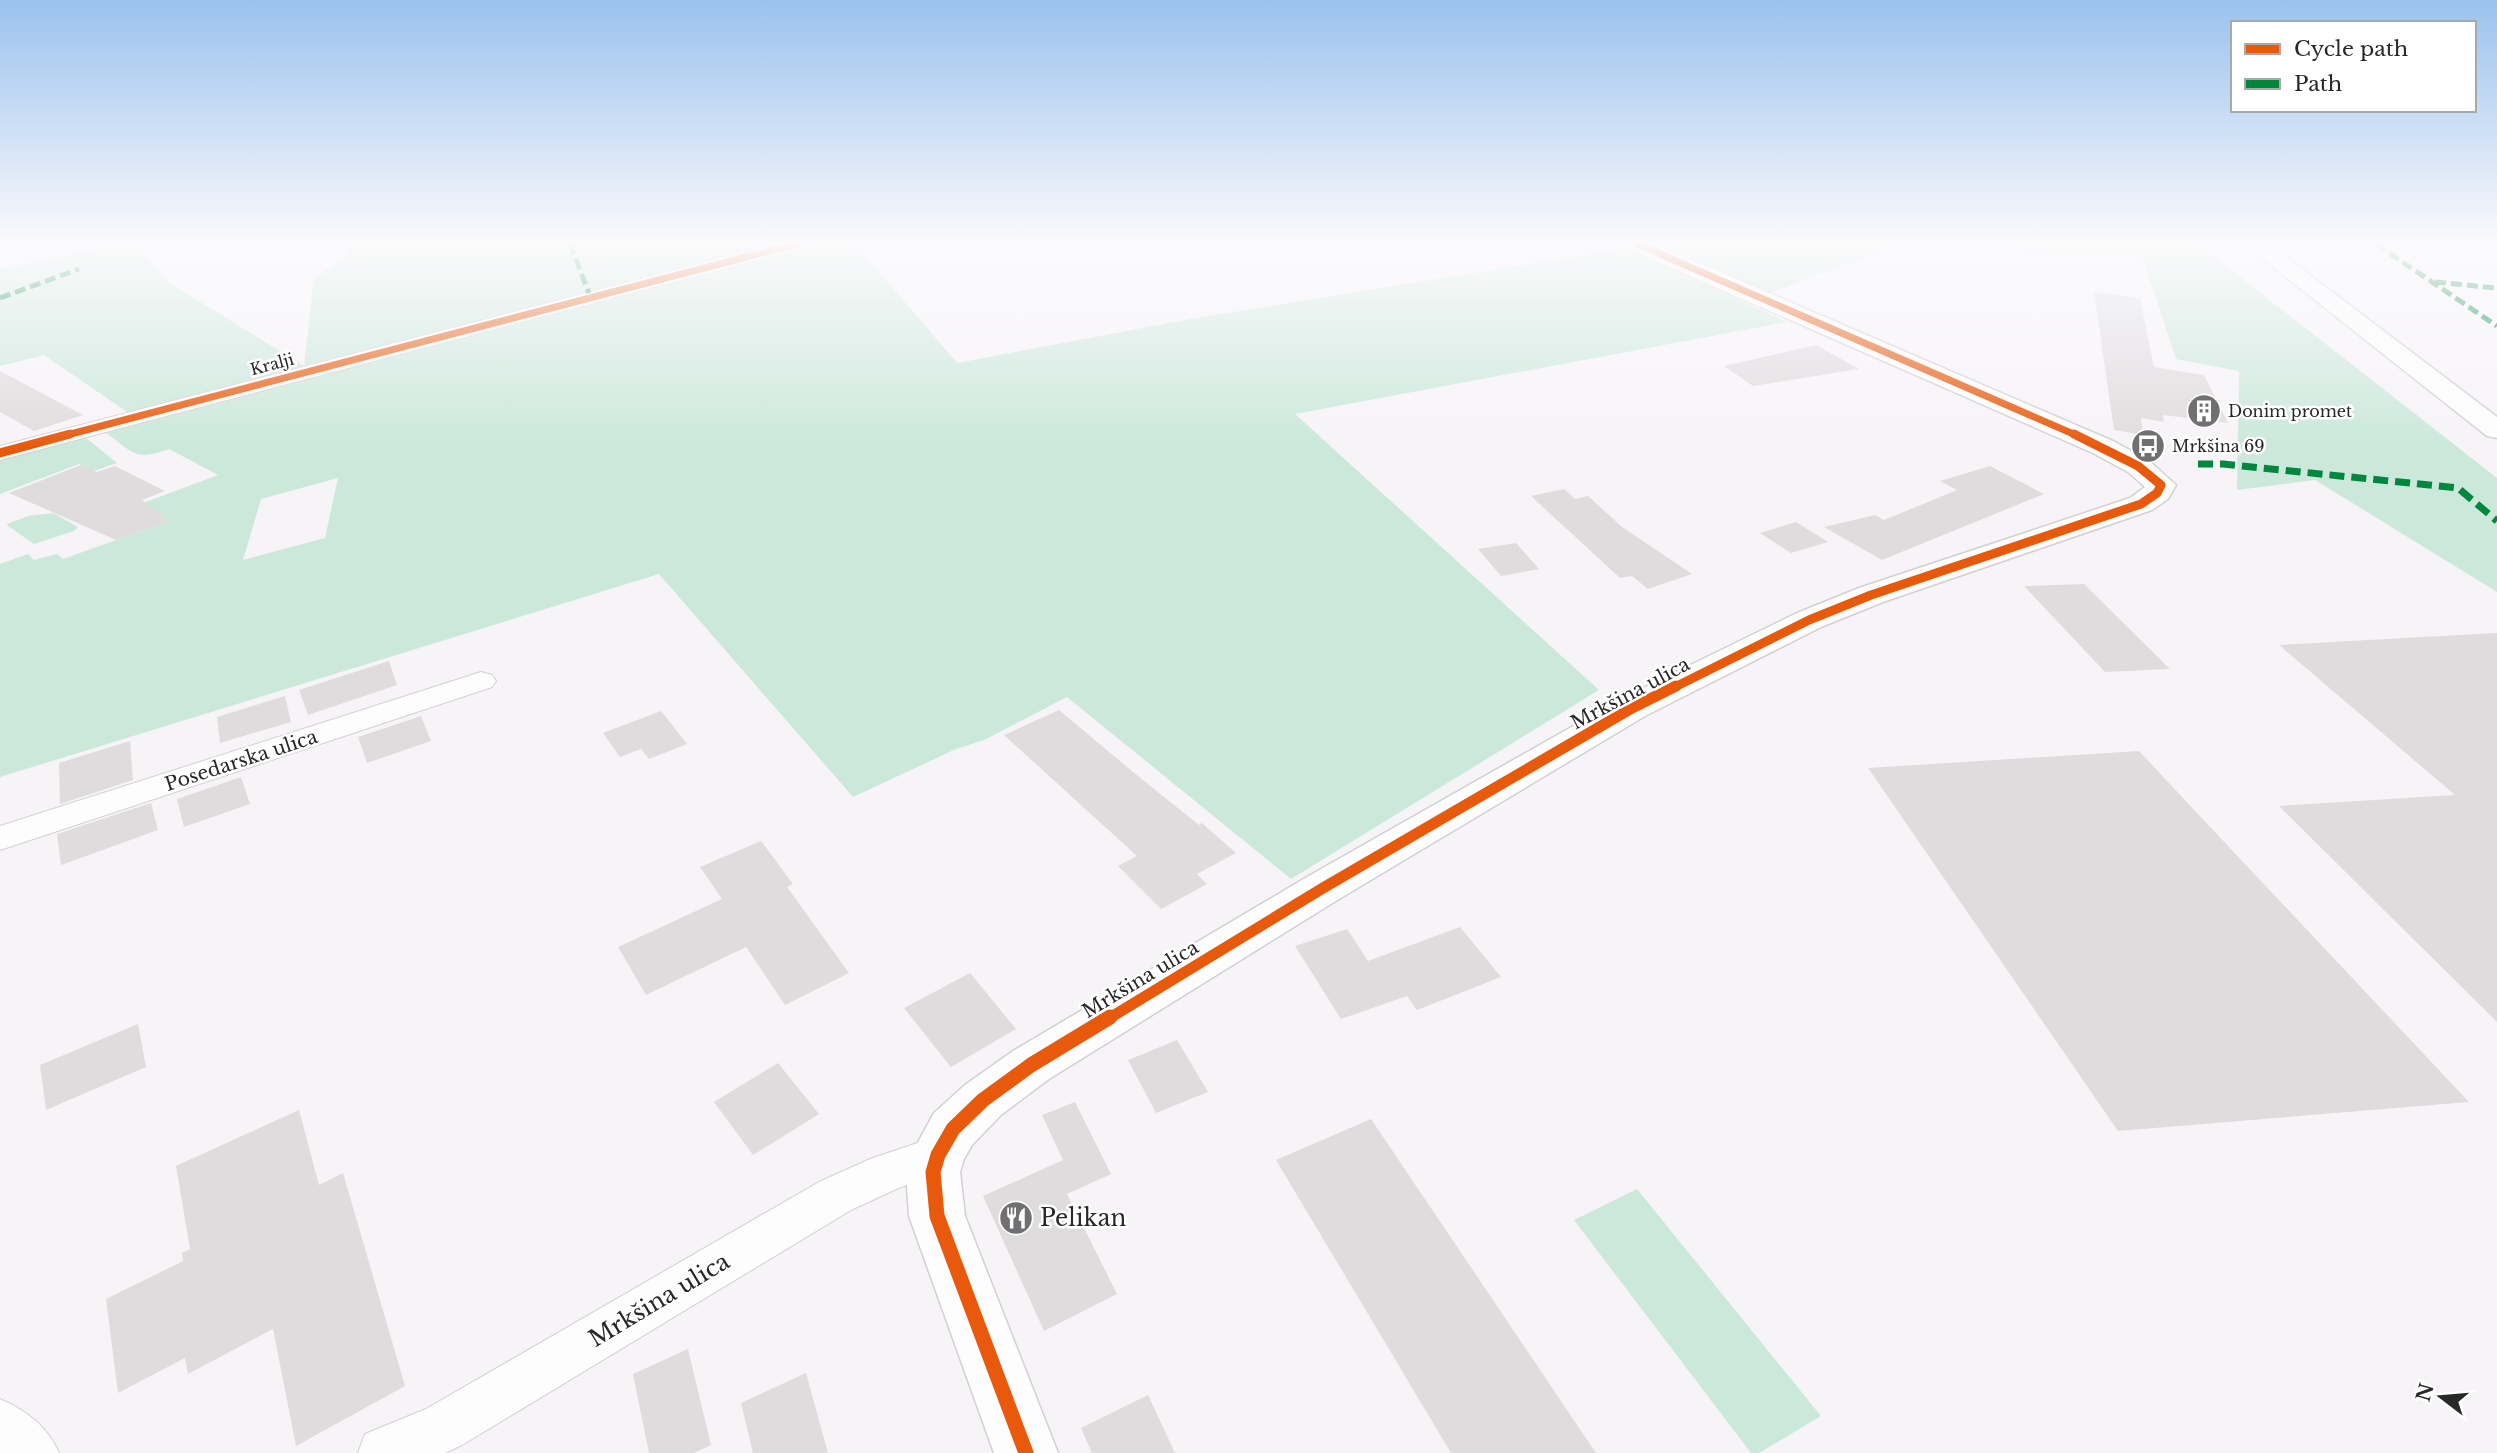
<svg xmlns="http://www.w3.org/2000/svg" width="2497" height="1453" viewBox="0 0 2497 1453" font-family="'Libre Baskerville',serif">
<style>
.green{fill:#cbe8db;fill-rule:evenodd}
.building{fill:#dfdcde}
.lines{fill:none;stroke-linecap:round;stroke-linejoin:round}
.minor-casing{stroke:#d3d0d3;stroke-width:2}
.tertiary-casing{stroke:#d3d0d3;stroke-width:3}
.motorway-casing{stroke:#d3d0d3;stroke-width:3}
.minor{fill:#fefdfe;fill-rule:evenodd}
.tertiary{fill:#fefdfe;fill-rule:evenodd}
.motorway{fill:#fefdfe;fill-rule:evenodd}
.quiet-far1{stroke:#00873e;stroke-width:5;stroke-dasharray:11 5;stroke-linecap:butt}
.quiet{stroke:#00873e;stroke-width:7;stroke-dasharray:15 7;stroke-linecap:butt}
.cycleway-far3-casing{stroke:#fff;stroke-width:10}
.cycleway-far2-casing{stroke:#fff;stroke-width:12}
.cycleway-far1-casing{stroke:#fff;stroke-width:16}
.cycleway-casing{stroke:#fff;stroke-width:19}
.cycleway-far3{stroke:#e8590c;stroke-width:7}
.cycleway-far2{stroke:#e8590c;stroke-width:9}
.cycleway-far1{stroke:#e8590c;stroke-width:11}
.cycleway{stroke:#e8590c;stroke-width:15}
.labels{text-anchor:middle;stroke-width:5;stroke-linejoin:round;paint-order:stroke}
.far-street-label{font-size:16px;fill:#29272a;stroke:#fff}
.far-poi-label{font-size:16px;fill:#29272a;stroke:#fff;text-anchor:start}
.street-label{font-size:19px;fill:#29272a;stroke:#fff}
.near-poi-label{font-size:23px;fill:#29272a;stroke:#fff;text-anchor:start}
.near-street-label{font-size:23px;fill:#29272a;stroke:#fff}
</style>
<rect width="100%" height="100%" fill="#f7f4f8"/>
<g class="green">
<path d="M125,244H137L168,282L304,366L314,279L348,254L350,244H774L130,414L44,355L0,366V269Z"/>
<path d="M779,244H855L957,363L1190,319L1627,248L1787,322L1295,414L1599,690L1291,879L1067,697L984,740L956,749L853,797L659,574L0,777V564L28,554L34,560L57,554L63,559L169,521L161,515L122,511L218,475L169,449C134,462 133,452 105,432L112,427ZM338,478L325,538L243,560L261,499Z"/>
<path d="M1653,244H1899L1770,293Z"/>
<path d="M1997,244H2198L2497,478V592L2315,480L2237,490L2239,371L2176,359L2142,256L2054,255Z"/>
<path d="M75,437H89L86,438L117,463L94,471L79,464L0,494V457Z"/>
<path d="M53,513L78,527L74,531L34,544L8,526L7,524L28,516Z"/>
<path d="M1637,1189L1821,1416L1759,1453H1751L1574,1220Z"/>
</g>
<g class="building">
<path d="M2094,292L2140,298L2154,367L2204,375L2228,423L2163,415L2164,422L2141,418L2143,435L2114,430Z"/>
<path d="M1816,345L1859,369L1753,386L1724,366Z"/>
<path d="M0,371L83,415L34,431L0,412Z"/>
<path d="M81,465L97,472L115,466L165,491L142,500L169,521L116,540L9,493Z"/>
<path d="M1990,466L2044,494L1882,560L1824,527L1875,515L1884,520L1957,490L1940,481Z"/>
<path d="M1564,489L1575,499L1588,496L1622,527L1692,574L1648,589L1632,576L1620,578L1531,496Z"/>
<path d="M1796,522L1828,542L1791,553L1760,533Z"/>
<path d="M1516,543L1539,569L1501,576L1478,549Z"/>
<path d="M2084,584L2170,669L2105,672L2024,586Z"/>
<path d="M2497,633V1022L2279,806L2455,795L2279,645Z"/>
<path d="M389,661L397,685L308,715L299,690Z"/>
<path d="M285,696L291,722L220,743L217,717Z"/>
<path d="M1059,710L1133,772L1199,825L1202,823L1236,853L1197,874L1207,884L1161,909L1118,866L1137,856L1004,735Z"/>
<path d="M661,711L687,744L649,759L641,749L620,757L603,733Z"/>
<path d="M421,716L431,741L367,763L358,737Z"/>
<path d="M130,741L133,780L60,804L59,763Z"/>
<path d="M2139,751L2197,813L2469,1102L2118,1131L1868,768Z"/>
<path d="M241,777L250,804L184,827L177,799Z"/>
<path d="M151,803L158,830L61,865L57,834Z"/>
<path d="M761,841L793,884L787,887L849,973L785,1005L746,947L646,995L618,947L722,899L700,867Z"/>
<path d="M1460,927L1501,977L1417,1010L1407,996L1341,1019L1295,946L1347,929L1368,961Z"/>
<path d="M970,973L1016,1029L951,1067L904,1008Z"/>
<path d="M138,1024L146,1067L46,1110L40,1065Z"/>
<path d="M1177,1040L1208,1092L1156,1113L1128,1060Z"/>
<path d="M778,1063L819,1114L753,1155L714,1102Z"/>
<path d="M1075,1102L1111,1174L1067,1194L1117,1294L1044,1331L983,1196L1063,1160L1042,1115Z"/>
<path d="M299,1110L319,1185L343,1173L405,1386L296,1446L273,1329L188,1374L185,1358L118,1393L106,1299L183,1261L182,1253L190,1249L176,1166Z"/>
<path d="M1371,1119L1596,1453H1451L1276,1160Z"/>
<path d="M688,1349L711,1445L694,1453H649L633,1374Z"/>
<path d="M806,1373L828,1453H753L741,1403Z"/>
<path d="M1148,1395L1175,1453H1092L1081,1428Z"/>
</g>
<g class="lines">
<g class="minor-casing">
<g id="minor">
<path d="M775,244H805L802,248L0,460V446Z"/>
<path d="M481,672L492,675L496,681L492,687L0,850V826Z"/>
<path d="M938,1136L954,1142L960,1155L954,1168L901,1187L851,1210L462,1445L445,1453H358L365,1434L426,1409L819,1182L870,1159Z"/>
<path d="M0,1399C26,1410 48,1427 59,1453H0Z"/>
</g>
</g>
<g class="tertiary-casing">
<path id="tertiary" d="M1626,244H1655L2113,441L2148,460L2176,485L2168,499L2152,510L1883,602L1821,627L1645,716L1339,899L1049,1079L1001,1115L972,1145L964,1159L960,1172L965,1216L1058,1453H994L909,1216L906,1172L911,1155L934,1113L965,1085L1013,1051L1307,877L1619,700L1797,613L1859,588L2130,498L2145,487L2128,472L2093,453L1629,249Z"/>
</g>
<g class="motorway-casing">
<path id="motorway" d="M2244,244H2269L2497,417V438L2487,436Z"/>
</g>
<use href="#minor" class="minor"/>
<use href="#tertiary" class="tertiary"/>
<use href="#motorway" class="motorway"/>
<g class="quiet-far1">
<path d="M570,244L590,296"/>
<path d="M2376,244L2497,326"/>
<path d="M2435,282L2497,288"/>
<path d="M0,298L79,269"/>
</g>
<path class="quiet" d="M2198,464H2223L2458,488L2497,521"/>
<g class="cycleway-far3-casing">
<g id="cycleway-far3">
<path d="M1637,244L2078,436"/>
<path d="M63,436L796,244"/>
</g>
</g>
<g class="cycleway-far2-casing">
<g id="cycleway-far2">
<path d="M0,453L70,434"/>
<path d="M1673,688L1809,620L1871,595L2141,504L2157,493L2161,485L2138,466L2074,434"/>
</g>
</g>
<g class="cycleway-far1-casing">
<path id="cycleway-far1" d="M1108,1019L1323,888L1632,708L1676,686"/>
</g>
<g class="cycleway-casing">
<path id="cycleway" d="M1026,1453L937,1216L933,1172L938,1155L953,1129L983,1100L1031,1065L1110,1017"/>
</g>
<use href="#cycleway-far3" class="cycleway-far3"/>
<use href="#cycleway-far2" class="cycleway-far2"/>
<use href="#cycleway-far1" class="cycleway-far1"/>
<use href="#cycleway" class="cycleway"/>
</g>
<linearGradient id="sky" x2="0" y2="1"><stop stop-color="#9ac2ee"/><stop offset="0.54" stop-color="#fbfafc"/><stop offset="1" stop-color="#fbfafc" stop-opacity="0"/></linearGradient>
<rect width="2497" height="448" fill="url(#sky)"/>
<defs>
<g id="building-disc" transform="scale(1.75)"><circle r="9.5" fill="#716f72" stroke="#fff"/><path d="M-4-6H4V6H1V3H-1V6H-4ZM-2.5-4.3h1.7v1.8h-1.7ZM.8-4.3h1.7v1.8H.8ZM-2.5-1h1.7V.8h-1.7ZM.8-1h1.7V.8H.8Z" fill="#fff"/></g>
<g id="bus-disc" transform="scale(1.75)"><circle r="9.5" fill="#716f72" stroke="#fff"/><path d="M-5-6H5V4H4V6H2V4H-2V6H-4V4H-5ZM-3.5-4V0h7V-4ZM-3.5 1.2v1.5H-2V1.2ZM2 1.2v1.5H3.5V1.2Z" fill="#fff"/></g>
<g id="restaurant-disc" transform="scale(1.75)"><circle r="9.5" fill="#716f72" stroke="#fff"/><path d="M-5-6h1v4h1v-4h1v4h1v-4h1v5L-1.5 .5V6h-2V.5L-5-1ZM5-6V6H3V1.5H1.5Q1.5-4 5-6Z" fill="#fff"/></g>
</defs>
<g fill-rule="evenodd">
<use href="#building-disc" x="2204" y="411"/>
<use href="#bus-disc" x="2148" y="446"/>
<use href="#restaurant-disc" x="1016" y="1218"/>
</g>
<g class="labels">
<g class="far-street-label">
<text transform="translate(272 364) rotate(-15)" y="6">Kralji</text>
</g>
<g class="far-poi-label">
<text x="2228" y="417">Donim promet</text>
<text x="2172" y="452">Mrkšina 69</text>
</g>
<g class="street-label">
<text transform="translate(1630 693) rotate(-28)" y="7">Mrkšina ulica</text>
<text transform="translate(241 760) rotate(-18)" y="7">Posedarska ulica</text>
<text transform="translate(1140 979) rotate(-31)" y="7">Mrkšina ulica</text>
</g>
<g class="near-poi-label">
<text x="1040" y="1226">Pelikan</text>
</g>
<g class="near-street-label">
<text transform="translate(659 1300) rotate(-31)" y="8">Mrkšina ulica</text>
</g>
</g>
<rect x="2231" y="21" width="245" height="91" fill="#ffffff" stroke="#a9a9aa" stroke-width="2"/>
<rect x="2245" y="44" width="35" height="10" fill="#e8590c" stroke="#a9a9aa" stroke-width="2"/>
<text x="2294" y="56" font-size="21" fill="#29272a">Cycle path</text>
<rect x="2245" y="79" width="35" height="10" fill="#00873e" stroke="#a9a9aa" stroke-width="2"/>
<text x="2294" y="91" font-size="21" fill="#29272a">Path</text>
<g transform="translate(2441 1397) rotate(286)" stroke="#ffffff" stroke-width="5" paint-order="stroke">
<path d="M0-5L12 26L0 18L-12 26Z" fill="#29272a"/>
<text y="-10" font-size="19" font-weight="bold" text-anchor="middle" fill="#29272a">N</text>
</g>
</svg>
